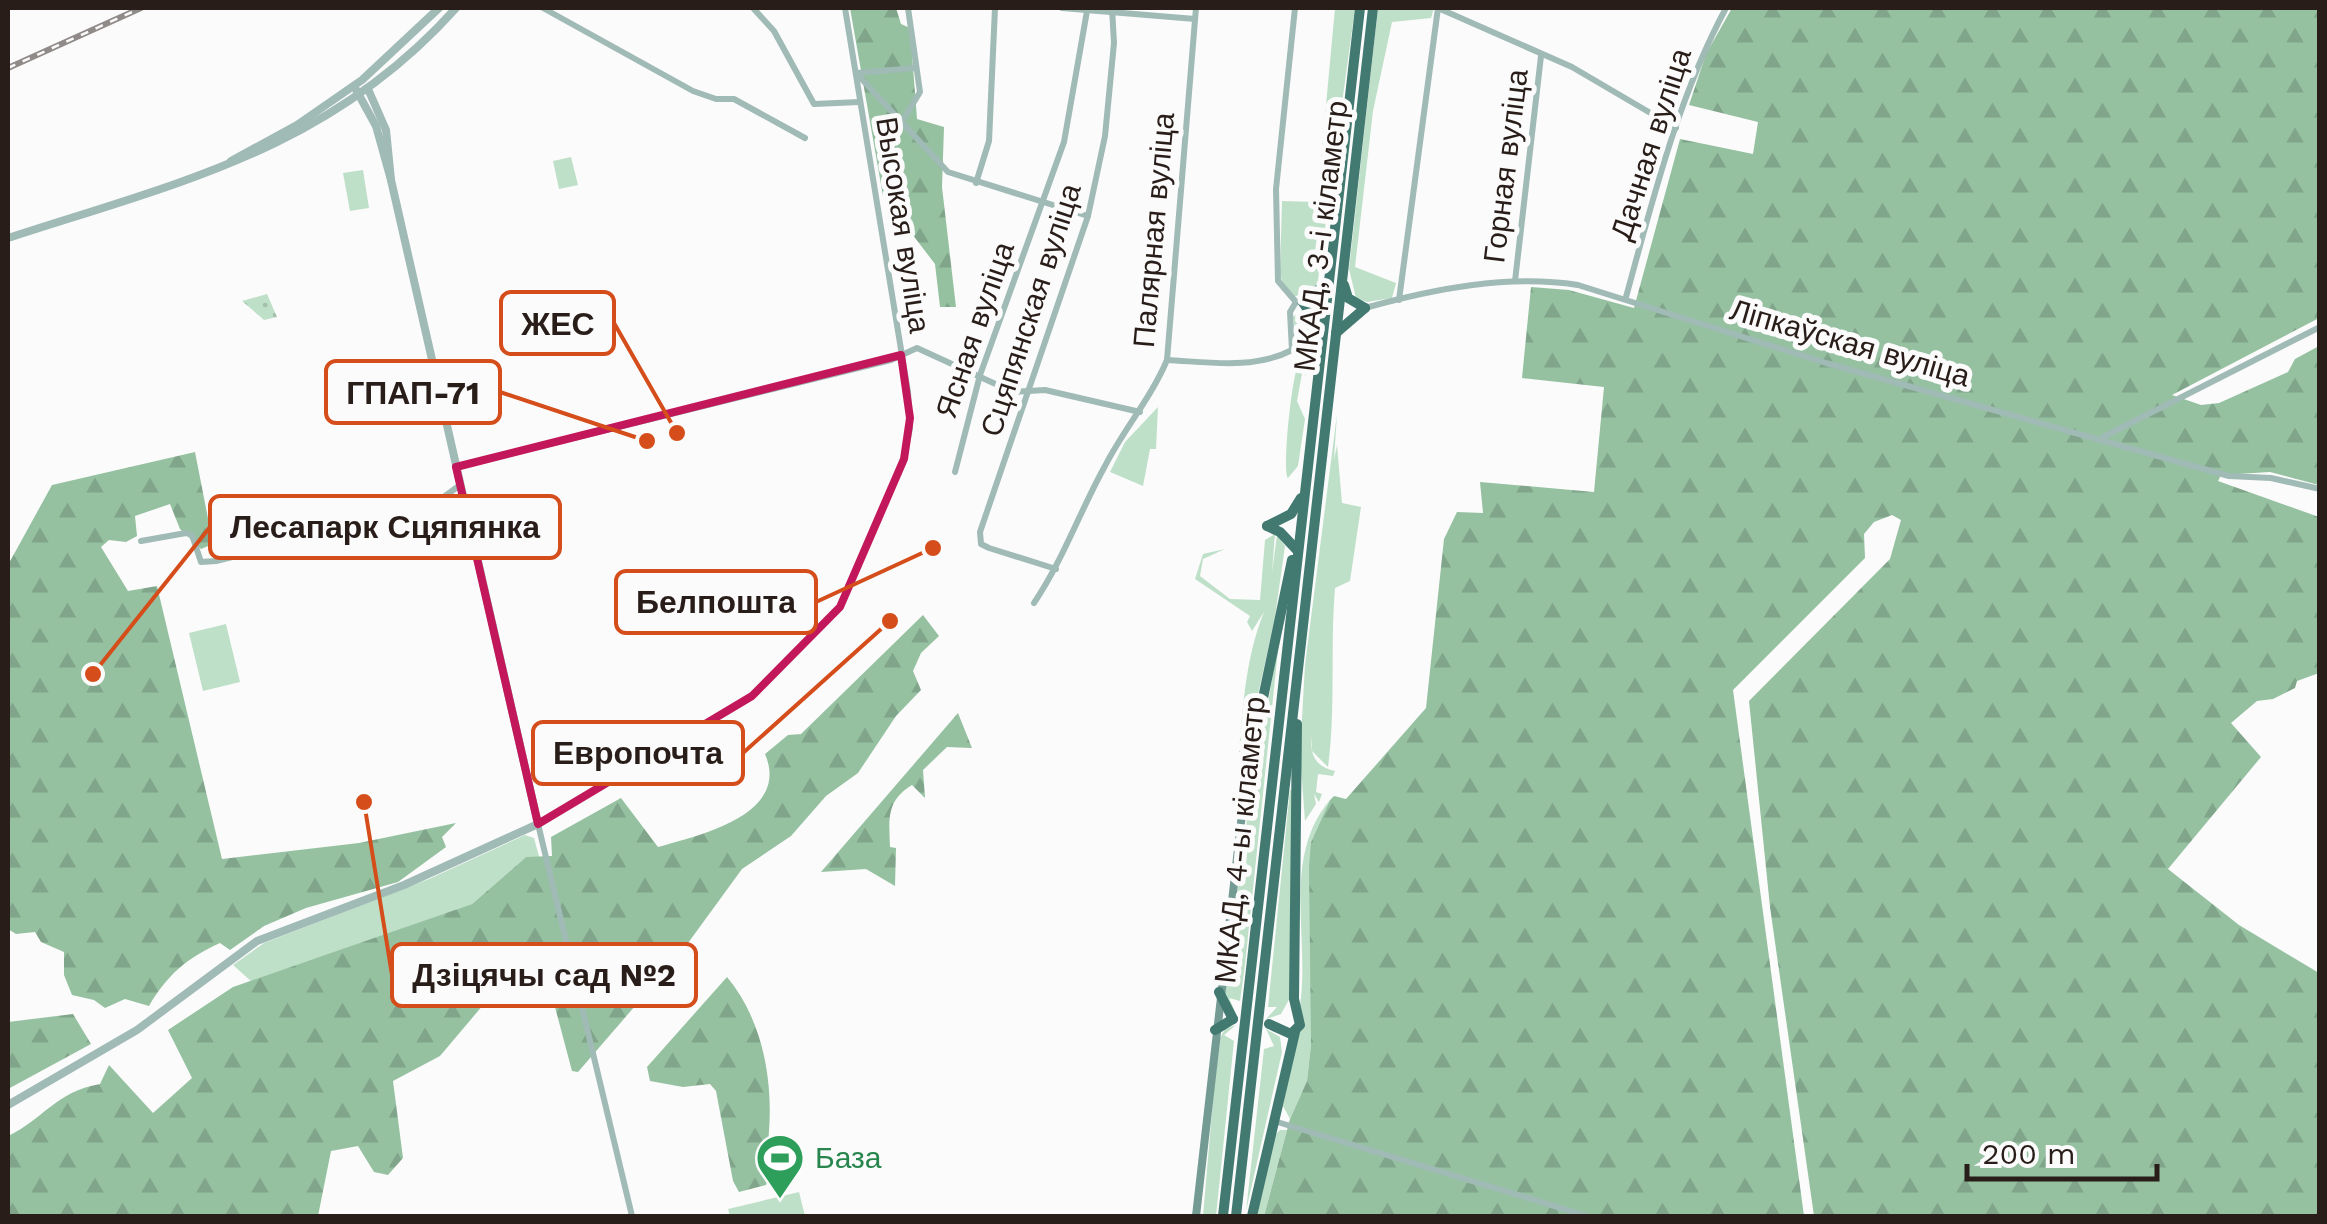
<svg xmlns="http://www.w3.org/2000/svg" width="2327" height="1224" viewBox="0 0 2327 1224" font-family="'Work Sans',sans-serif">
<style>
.grass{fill:#bfe0c8}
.forest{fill:url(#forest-firs)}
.park{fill:url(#park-dots)}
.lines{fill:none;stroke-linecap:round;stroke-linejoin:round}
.minor{stroke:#a0bab5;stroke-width:6}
.tertiary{stroke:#a0bab5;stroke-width:8}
.secondary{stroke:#739a93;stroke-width:8}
.trunk{stroke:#427971;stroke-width:10}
.rail-casing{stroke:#908a88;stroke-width:6}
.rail{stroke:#fbfbfb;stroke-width:2.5;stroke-dasharray:8;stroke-linecap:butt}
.marked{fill:none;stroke:#c2185b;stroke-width:8;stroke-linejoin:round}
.labels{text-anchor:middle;stroke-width:10;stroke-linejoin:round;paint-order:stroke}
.street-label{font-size:30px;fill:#291d19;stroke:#fbfbfb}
.leisure-label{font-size:30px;fill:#27864d;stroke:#fbfbfb;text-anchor:start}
.leader{fill:none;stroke:#d44d1a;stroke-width:4}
.callout-dot{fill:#d44d1a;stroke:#fbfbfb;stroke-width:4}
.callout{fill:#fbfbfb;stroke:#d44d1a;stroke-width:4}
.callout-label{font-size:32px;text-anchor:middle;font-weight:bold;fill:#291d19}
</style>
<defs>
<pattern id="forest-firs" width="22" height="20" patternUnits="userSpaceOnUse" patternTransform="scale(2.5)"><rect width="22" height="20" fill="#95c1a1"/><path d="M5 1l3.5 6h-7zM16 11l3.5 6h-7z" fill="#80a58a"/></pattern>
<pattern id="park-dots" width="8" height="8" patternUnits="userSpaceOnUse" patternTransform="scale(2.5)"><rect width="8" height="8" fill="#bfe0c8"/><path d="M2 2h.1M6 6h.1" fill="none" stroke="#a4c0ab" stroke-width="1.8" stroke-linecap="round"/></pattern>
</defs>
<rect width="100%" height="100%" fill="#fbfbfb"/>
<g class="grass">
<path d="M1335,8H1355L1317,287L1294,297L1282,283L1280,272L1282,201L1317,202Z"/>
<path d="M1378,8H1434L1431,18L1392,22L1373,111L1355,267L1396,283L1392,298L1367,302L1356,298L1349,269Z"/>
<path d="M571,157L578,185L559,189L553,161Z"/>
<path d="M363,170L369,208L350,211L343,173Z"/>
<path d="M1304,308L1316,324L1314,355L1305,377L1313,335H1305L1303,351L1298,350L1293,317Z"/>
<path d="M1301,357H1305L1297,401L1305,419L1298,466L1288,478C1282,470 1292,368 1301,357Z"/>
<path d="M1158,407L1156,449H1150L1143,486L1110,472L1125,442Z"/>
<path d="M1337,414L1334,460L1337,445L1342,503L1361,507L1350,581L1335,588C1330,649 1336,710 1328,767L1312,751L1311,737C1310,755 1316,767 1335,771L1333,776L1318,774L1316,792L1322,794L1319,802L1314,794L1316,804L1305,821L1300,754L1305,665Z"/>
<path d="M1275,534L1272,572L1277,535L1285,546L1275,617L1245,754L1239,752C1243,704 1246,656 1264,612L1252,631L1247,622L1250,616L1195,579L1203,554L1225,549L1203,559L1200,576L1230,599L1260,600L1265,540Z"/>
<path d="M226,624L240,682L203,691L189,633Z"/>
<path d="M1279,641L1245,965L1240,1001L1229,998L1237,1016L1227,1008L1224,995L1247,819Z"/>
<path d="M1290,790L1294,791L1291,996L1281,1014L1266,1019L1277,1007H1268Z"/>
<path d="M1330,800L1311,842V1045L1307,1081L1290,1119L1283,1106C1290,1070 1297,1034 1301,997C1308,932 1283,855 1330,800Z"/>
<path d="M525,835L534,838L540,860L526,857L472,904L252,982L233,965L264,943L429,879Z"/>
<path d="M1236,1025L1224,1035L1234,1041L1216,1216H1203L1218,1042L1225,1029Z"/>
<path d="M1266,1029L1280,1037L1282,1052L1246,1211L1264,1049L1274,1046Z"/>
<path d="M1280,1130H1287L1264,1216H1257L1275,1135Z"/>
<path d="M799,1192L805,1216H730L728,1209Z"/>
</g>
<g class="forest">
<path d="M850,8H896L901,24L910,28L917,119L944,127L942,187L956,307H940L935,264L883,196Z"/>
<path d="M1732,8H2319V318L2172,395L2201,405L2219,403L2288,372L2295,359L2319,346V485L2270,472L2221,475L2218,481L2319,517V673L2297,681L2295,688L2273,699L2257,701L2231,723L2261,757L2168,869L2239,925L2319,973V1216H1814L1770,907L1749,701L1890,559L1901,520L1892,515L1874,522L1864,534L1865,558L1733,690L1804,1216H1264L1290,1119L1307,1081L1311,1045L1309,867L1311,842L1330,800L1334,796L1346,799L1426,708L1444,539L1457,512L1483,513L1480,482L1594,492L1604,387L1522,378L1531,287L1569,290L1634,308L1680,139L1753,154L1758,122L1689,105L1706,54Z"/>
<path d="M195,452L213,544L201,549L180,529L170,504L135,516L137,536L126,542L109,540L101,547L128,591L157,586L222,859L359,843L456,823L442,837L446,847L398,882L306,908L264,926L230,950L220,943C187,958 167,975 149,1006L125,999L105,1008L94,1000L72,995L64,975V952L41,942L35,932L16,934L8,929V565L52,485Z"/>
<path d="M923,615L939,636L921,653L913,671L921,690L896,716L858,773L826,796L791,836L742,869L680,954L578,1072L572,1071L551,992L489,998L440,1056L393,1081L403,1158L388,1175L374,1172L358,1146L331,1151L318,1216H8V1136C44,1119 55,1092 100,1084L109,1065L153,1113L192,1078L168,1030L233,987L472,904L526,857L552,856L551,837L621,798L658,847C699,835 791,815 765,754L788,735L801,734Z"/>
<path d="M958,713L972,748L947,747L923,770L925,798L912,785C886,801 889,819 890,847L896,848L895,886L866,869L821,872Z"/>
<path d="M727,977C762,1019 773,1078 769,1131C767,1151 774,1166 766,1185L739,1192L733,1181L716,1091L710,1084L683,1087L650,1081L647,1067Z"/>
<path d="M73,1014L91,1044L8,1089V1022Z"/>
</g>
<path class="park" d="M267,294L277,317L264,320L242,301Z"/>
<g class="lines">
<g class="minor">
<path d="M543,8L693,91L716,99H734L805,138"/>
<path d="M753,8L774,31L814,104L860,102"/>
<path d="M1062,8L1195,19"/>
<path d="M1295,8L1276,189L1278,281L1296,302"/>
<path d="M1438,8L1572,67L1676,128"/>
<path d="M856,73L948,172L1088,216"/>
<path d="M857,73L915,68"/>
<path d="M903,120L920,92L908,8"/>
<path d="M976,183L989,141L995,8"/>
<path d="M1515,281L1541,56"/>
<path d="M1626,297C1653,199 1678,97 1726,8"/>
<path d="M1399,300L1438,8"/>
<path d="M1365,308C1433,289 1508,274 1578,285L1826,363L2229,476L2271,478L2320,489"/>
<path d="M1167,360C1208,362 1254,370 1292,350L1290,312L1296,302"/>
<path d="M2103,437L2320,327"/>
<path d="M456,467L891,360L917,348L1013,392L1045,390L1140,412"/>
<path d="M955,472L980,375L1064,142L1087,11"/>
<path d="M141,541L186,533L192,535L201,562L216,561L429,508L460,485"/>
<path d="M1056,569L989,548L981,544L980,532L1088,216L1105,136L1114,43L1112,8"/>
<path d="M1034,603C1063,560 1080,511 1105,466C1124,429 1151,398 1167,360L1196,8"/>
<path d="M1274,1121L1587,1216"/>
<path d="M632,1216L538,824L752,696L840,607L904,459L910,428L908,392L845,8"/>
</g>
<g class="tertiary">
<path d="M368,89L386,130L391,180"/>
<path d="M231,161L297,125L362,80L439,8"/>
<path d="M8,238C180,182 330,149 456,8"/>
<path d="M8,1105L137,1030L257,941L404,885L538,824L391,180L376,126L354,86"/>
</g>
<path class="secondary" d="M1196,1216L1246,779"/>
<g class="trunk">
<path d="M1344,285L1348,298L1365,308"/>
<path d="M1321,328L1302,301L1325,285"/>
<path d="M1336,333L1365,308"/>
<path d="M1267,526L1291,514L1301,498"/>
<path d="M1267,526L1280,532L1296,549"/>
<path d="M1246,779L1292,560"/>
<path d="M1219,992L1233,1019"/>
<path d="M1269,1024L1291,1034L1300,1025L1294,999L1297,724"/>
<path d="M1215,1030L1233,1019"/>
<path d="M1223,1216L1360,8"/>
<path d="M1236,1216L1373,8"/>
<path d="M1252,1216L1295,1032"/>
</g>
<g class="rail-casing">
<path id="rail" d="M8,68L141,8"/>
</g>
<use href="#rail" class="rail"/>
</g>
<path class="marked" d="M901,355L910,418L904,459L840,607L752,696L538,824L456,467Z"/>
<defs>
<g id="stadium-pin" transform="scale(2.5)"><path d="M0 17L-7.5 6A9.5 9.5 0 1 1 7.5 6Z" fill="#2e9e5b" stroke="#fbfbfb"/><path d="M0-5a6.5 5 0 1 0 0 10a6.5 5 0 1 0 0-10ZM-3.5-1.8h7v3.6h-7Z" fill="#fff"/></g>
</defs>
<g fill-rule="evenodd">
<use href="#stadium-pin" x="780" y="1158"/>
</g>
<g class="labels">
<g class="street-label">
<text transform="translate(1651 144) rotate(-72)" y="10">Дачная вуліца</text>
<text transform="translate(1506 166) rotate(-83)" y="10">Горная вуліца</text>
<text transform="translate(903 225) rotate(81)" y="10">Высокая вуліца</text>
<text transform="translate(1154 230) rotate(-85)" y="10">Палярная вуліца</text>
<text transform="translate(1321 236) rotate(-83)" y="10">МКАД, 3-і кіламетр</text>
<text transform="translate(1031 310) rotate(-72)" y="10">Сцяпянская вуліца</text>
<text transform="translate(975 330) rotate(-71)" y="10">Ясная вуліца</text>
<text transform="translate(1850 343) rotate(16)" y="10">Ліпкаўская вуліца</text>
<text transform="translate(1240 840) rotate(-84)" y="10">МКАД, 4-ы кіламетр</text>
</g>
<g class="leisure-label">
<text x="815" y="1168">База</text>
</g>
</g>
<path class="leader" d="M677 433L614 323M647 441L500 392M93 674L210 527M933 548L816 602M890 621L743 753M364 802L392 975"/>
<g class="callout-dot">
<circle cx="677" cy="433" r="10"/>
<circle cx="647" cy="441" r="10"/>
<circle cx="93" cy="674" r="10"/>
<circle cx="933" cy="548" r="10"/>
<circle cx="890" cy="621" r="10"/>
<circle cx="364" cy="802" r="10"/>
</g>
<g class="callout">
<rect x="501" y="292" width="113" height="62" rx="10"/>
<rect x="326" y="361" width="174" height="62" rx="10"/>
<rect x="210" y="496" width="350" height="62" rx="10"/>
<rect x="616" y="571" width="200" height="62" rx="10"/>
<rect x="533" y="722" width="210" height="62" rx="10"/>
<rect x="392" y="944" width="304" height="62" rx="10"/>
</g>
<g class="callout-label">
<text x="558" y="335">ЖЕС</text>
<text x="413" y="404">ГПАП-71</text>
<text x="385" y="538">Лесапарк Сцяпянка</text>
<text x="716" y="613">Белпошта</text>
<text x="638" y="764">Европочта</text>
<text x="544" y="986">Дзіцячы сад №2</text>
</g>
<rect width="2327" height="1224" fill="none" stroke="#291d19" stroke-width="20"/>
<path d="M1967 1164v15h190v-15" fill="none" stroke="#291d19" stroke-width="5"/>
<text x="1982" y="1164" font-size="30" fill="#291d19" stroke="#fbfbfb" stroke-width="8" paint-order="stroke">200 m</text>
</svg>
